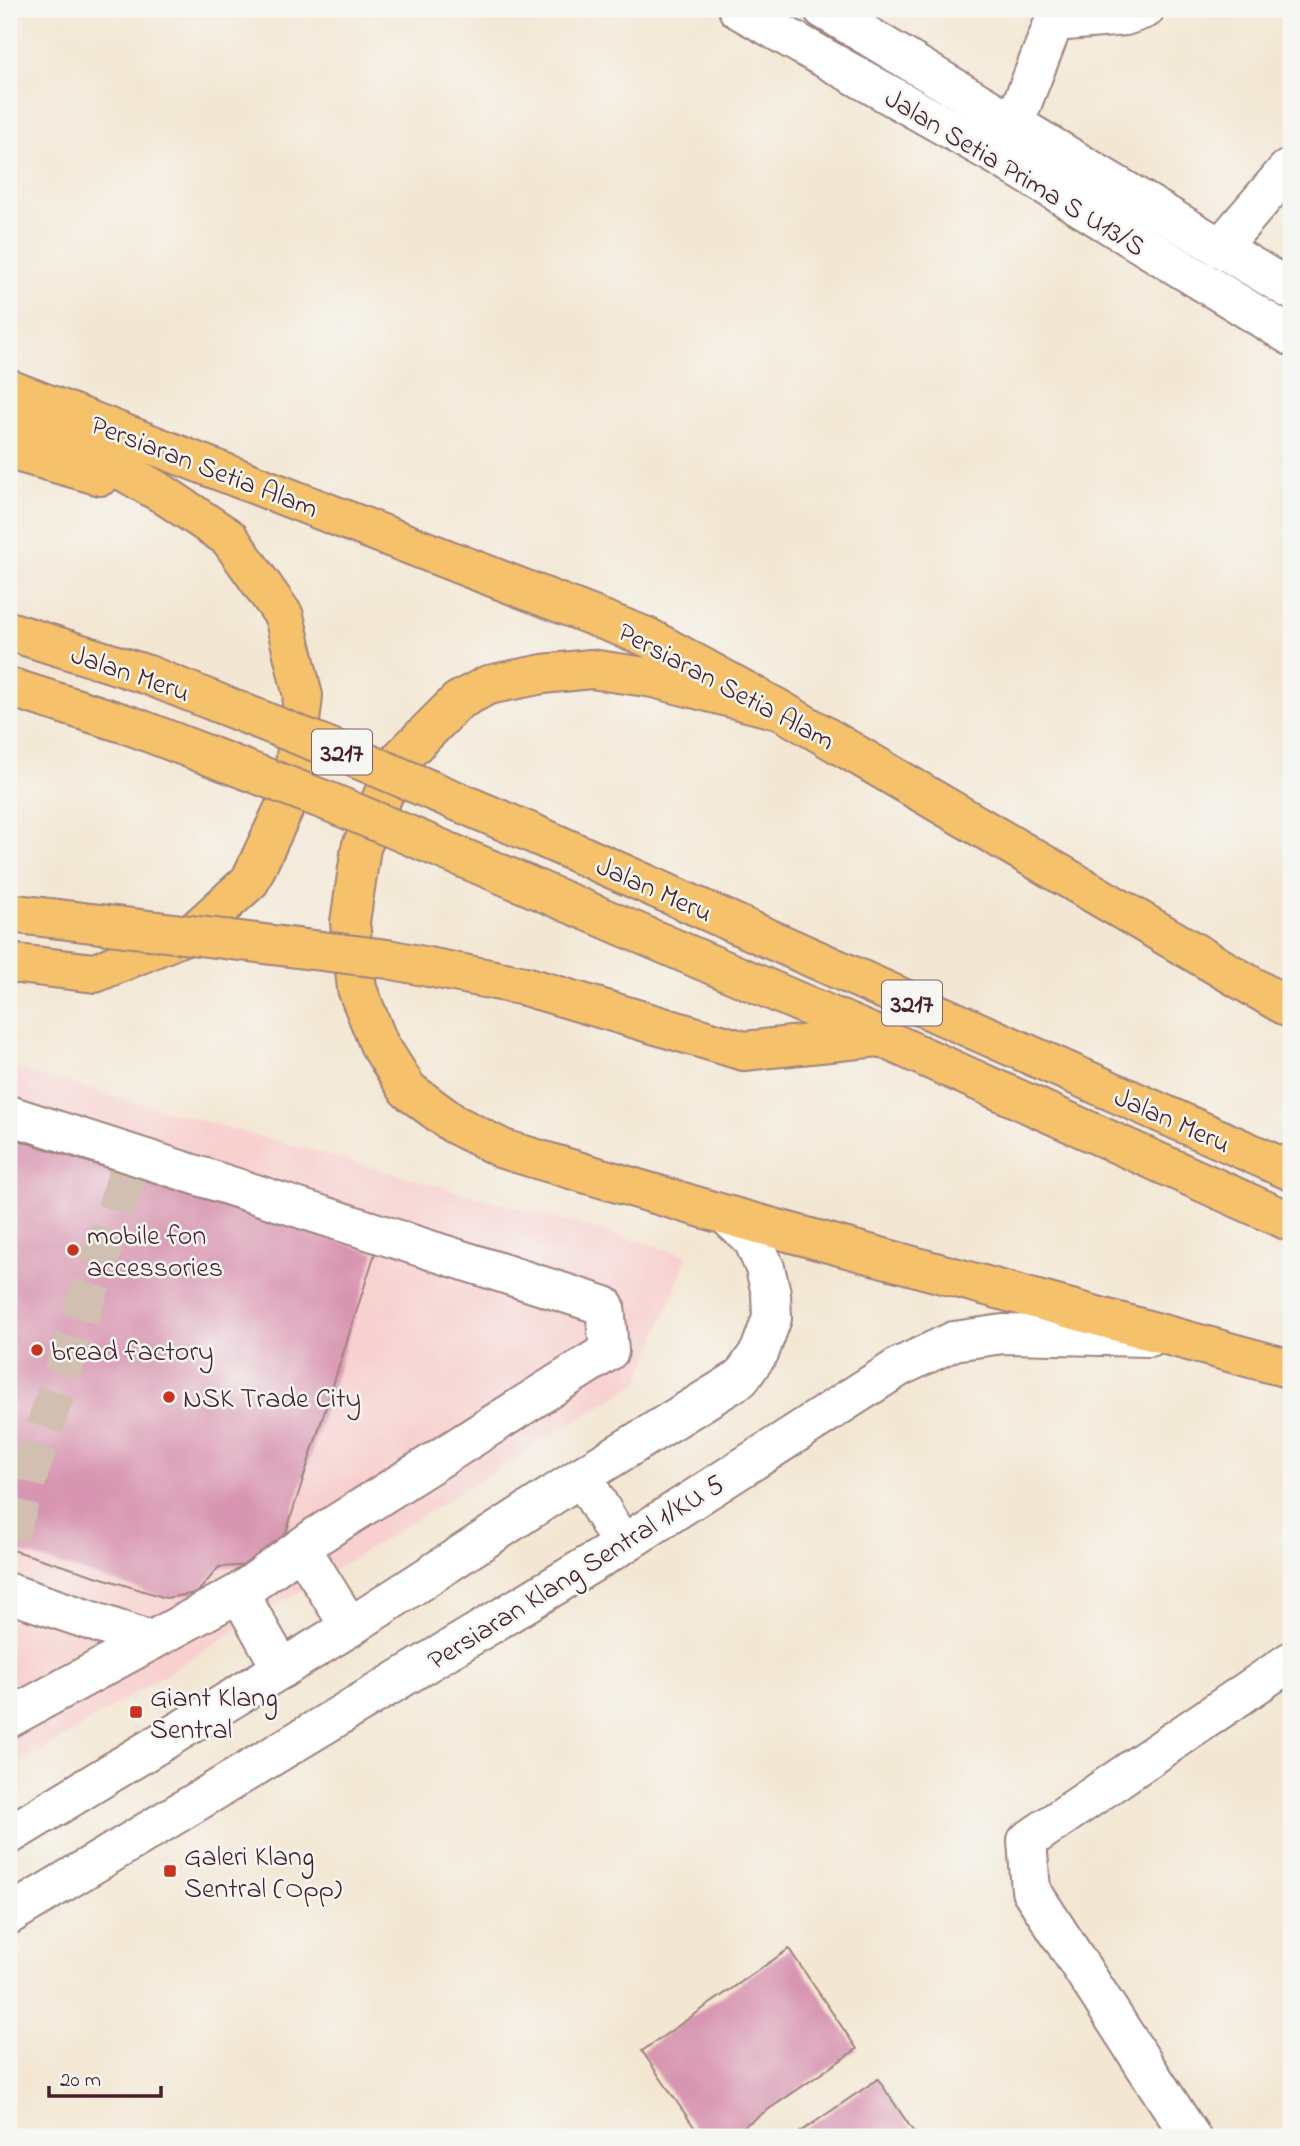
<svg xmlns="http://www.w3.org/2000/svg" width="1300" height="2146" viewBox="0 0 1300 2146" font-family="'Indie Flower',sans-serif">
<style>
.built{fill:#f7d0cf}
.building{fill:#d895b1}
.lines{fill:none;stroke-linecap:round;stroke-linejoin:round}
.minor-tunnel{stroke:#d1bfb1;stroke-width:38;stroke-dasharray:38 19;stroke-linecap:butt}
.minor-casing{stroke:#9e837f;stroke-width:42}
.highway-casing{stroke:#9e837f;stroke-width:42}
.minor{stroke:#fff;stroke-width:38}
.highway{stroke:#f5c16b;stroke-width:38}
.highway-bridge-casing{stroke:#9e837f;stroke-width:42;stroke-linecap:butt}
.highway-bridge{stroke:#f5c16b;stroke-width:38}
.poi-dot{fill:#c8321e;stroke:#f6f6f2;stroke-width:2.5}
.labels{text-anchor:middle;stroke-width:5;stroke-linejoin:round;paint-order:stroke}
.shield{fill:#f6f6f2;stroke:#7e6067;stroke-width:2}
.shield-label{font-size:26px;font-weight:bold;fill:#4a1f2b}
.street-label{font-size:28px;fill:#4a1f2b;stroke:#f6f6f2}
.poi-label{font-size:28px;fill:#4a1f2b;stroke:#f6f6f2;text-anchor:start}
</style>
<rect width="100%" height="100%" fill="#f6f6f2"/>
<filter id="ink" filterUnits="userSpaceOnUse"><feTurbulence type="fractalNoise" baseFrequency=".0143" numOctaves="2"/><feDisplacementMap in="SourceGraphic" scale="14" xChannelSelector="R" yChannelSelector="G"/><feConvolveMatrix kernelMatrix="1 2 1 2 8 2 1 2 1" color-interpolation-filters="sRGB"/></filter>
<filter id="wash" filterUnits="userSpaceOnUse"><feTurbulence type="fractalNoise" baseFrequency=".00686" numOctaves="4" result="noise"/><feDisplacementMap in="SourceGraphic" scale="28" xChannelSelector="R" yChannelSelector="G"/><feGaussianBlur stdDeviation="1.57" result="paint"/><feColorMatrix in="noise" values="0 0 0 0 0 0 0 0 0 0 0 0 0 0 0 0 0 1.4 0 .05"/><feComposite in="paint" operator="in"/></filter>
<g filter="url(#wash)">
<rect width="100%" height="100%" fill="#f3e7d3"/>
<path class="built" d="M9,1067L688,1255L639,1382L9,1771Z"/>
<g id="blocks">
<g class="building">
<path d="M9,1137L375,1253L283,1542L253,1565L219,1567L197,1593L166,1598L9,1549Z"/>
<path d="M789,1949L857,2049L728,2137H701L642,2051Z"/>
<path d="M878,2079L917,2137H793Z"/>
</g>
</g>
</g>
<g filter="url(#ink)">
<use href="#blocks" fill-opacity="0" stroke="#9e837f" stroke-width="2"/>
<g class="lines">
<path class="minor-tunnel" d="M9,1536L134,1154"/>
<g class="minor-casing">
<g id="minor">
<path d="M738,9L1001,158L1291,336"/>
<path d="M823,9L1291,290"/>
<path d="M1054,22L1125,16L1145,9"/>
<path d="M1005,147L1059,9"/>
<path d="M1220,248L1287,170L1291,172"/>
<path d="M9,1115L605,1306L609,1351L317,1536L239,1593L9,1718"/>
<path d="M582,1476L622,1545"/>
<path d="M301,1548L350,1627"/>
<path d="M9,1593L151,1641"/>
<path d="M239,1593L282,1669"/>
<path d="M9,1835L350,1627L582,1476L741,1378L760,1351L772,1318L771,1293L765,1268L753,1240L726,1215"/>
<path d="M9,1915L622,1545L899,1367L954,1341L1003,1334L1149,1337"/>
<path d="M1191,2137L1031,1890L1027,1841L1291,1661"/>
</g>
</g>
<g class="highway-casing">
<g id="highway">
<path d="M9,389L647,637L782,711L1291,1009"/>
<path d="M9,450L101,476"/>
<path d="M9,631L148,675"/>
<path d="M9,687L132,726"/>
<path d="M782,711L653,678L591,669L543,674L488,685L458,701L397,762L361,848L350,922L357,989L379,1044L408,1090L454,1124L503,1149L726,1215L1291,1369"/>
<path d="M534,834L1291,1171"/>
<path d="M513,879L880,1037L1291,1222"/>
<path d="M9,963L95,973L195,931L250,881L292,791L303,696L284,616L229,538L163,494L64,437L29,423"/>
<path d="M525,986L744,1051L878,1037"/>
</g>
</g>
<use href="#minor" class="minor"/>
<use href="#highway" class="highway"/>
<g class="highway-bridge-casing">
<g id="highway-bridge">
<path d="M148,675L346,754L534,834"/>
<path d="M132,726L332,803L513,879"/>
<path d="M9,913L388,959L525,986"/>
</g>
</g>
<use href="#highway-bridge" class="highway-bridge"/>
</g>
</g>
<g class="poi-dot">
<circle cx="73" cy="1250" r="7"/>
<circle cx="37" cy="1350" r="7"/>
<circle cx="169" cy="1397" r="7"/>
<rect x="129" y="1705" width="14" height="14" rx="3.5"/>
<rect x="163" y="1864" width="14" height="14" rx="3.5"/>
</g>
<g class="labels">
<g class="shield">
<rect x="312" y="729.5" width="60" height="45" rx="5"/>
<rect x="882" y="980.5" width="60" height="45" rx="5"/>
</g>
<g class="shield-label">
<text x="342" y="761">3217</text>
<text x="912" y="1012">3217</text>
</g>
<g class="street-label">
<text transform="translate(1016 171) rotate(31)" y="10">Jalan Setia Prima S U13/S</text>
<text transform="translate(205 465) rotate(21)" y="10">Persiaran Setia Alam</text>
<text transform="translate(131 672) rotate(19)" y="10">Jalan Meru</text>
<text transform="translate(727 685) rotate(28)" y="10">Persiaran Setia Alam</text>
<text transform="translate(655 888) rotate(24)" y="10">Jalan Meru</text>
<text transform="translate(1173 1119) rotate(24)" y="10">Jalan Meru</text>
<text transform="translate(575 1571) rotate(-32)" y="10">Persiaran Klang Sentral 1/KU 5</text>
</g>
<g class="poi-label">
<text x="87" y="1244">mobile fon<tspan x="87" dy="32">accessories</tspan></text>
<text x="51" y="1360">bread factory</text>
<text x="183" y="1407">NSK Trade City</text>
<text x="150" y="1706">Giant Klang<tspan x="150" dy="32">Sentral</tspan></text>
<text x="184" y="1865">Galeri Klang<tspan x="184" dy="32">Sentral (Opp)</tspan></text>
</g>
</g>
<rect width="1300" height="2146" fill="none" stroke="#f6f6f2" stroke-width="35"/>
<path d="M49 2086v10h112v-10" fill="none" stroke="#4a1f2b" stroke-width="3.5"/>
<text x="60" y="2086" font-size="21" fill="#4a1f2b" stroke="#f6f6f2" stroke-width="5" paint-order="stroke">20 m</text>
</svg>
